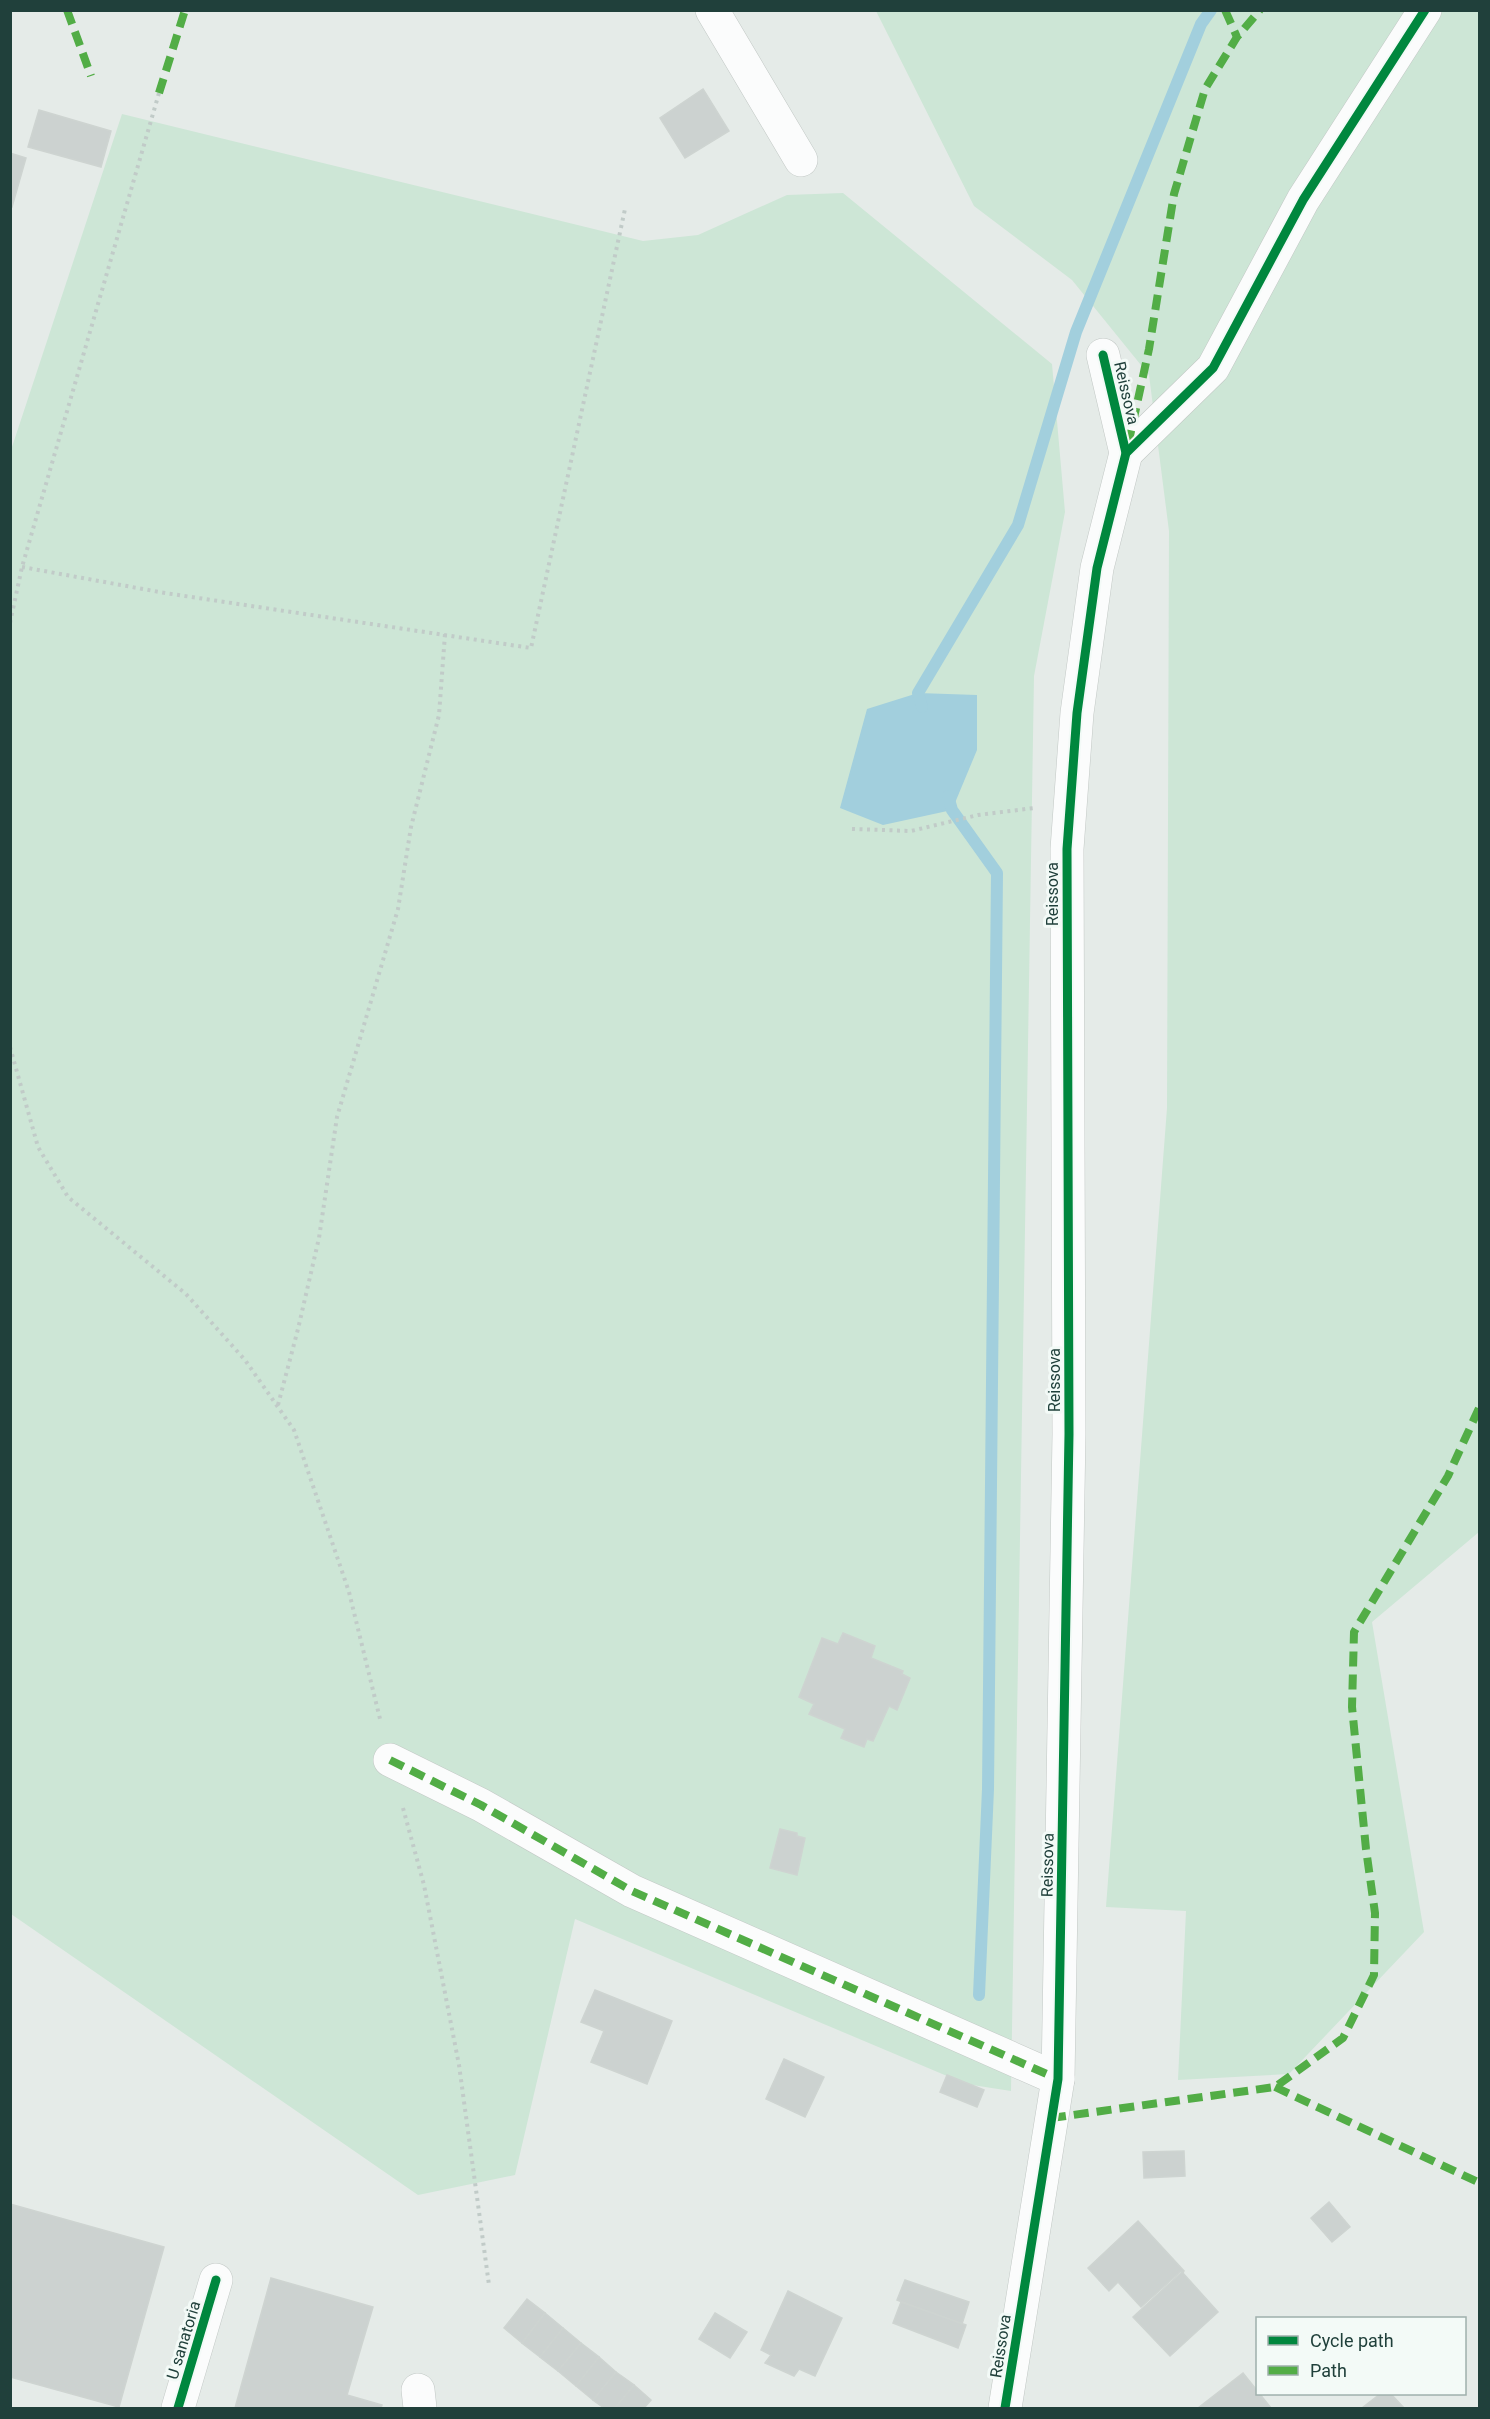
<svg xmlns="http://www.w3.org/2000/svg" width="1490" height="2419" viewBox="0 0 1490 2419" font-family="Roboto,sans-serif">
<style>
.green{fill:#cde6d6}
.water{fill:#a2cfdd}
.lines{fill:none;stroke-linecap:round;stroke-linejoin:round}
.stream{stroke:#a2cfdd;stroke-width:12}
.building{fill:#ccd2d0;stroke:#ced4d1;stroke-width:1.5}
.minor-casing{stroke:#c2c8c5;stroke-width:34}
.path{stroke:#c1cbc8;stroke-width:4;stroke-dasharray:3 4.5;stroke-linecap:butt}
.minor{stroke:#fbfcfc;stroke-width:33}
.quiet{stroke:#52ad46;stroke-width:8;stroke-dasharray:15 8;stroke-linecap:butt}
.cycleway-casing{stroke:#f3faf7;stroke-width:13}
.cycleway{stroke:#00873e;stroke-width:9}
.labels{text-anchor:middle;stroke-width:6;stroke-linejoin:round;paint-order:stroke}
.street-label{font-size:16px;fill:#20403b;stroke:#f3faf7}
</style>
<rect width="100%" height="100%" fill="#e5ebe8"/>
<g class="green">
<path d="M876,11H1479V1532L1372,1622L1424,1932L1289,2074L1178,2080L1186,1911L1106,1907L1167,1108L1169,531L1149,375L1072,280L974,206Z"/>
<path d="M122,114L643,241L698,235L787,195L843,193L1052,364L1065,512L1034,676L1011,2091L966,2084L575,1919L515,2175L418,2195L11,1914V450Z"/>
</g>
<path class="water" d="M918,693L977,695V750L952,810L883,825L840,808L867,709Z"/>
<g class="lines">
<g class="stream">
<path d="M922,707L918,693L1018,525L1076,332L1201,24L1211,10"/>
<path d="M948,796L952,810L997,873L988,1789L979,1995"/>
</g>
</g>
<g class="building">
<path d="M703,89L729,131L685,158L660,118Z"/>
<path d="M39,110L111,131L101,167L28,147Z"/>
<path d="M10,153L26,158L12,207L10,206Z"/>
<path d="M843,1633L875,1646L871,1658L903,1671L902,1674L910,1678L897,1710L889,1706L873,1741L867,1739L864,1747L841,1738L845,1729L809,1714L814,1704L799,1697L822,1638L838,1644Z"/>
<path d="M780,1829L797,1833V1836L805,1838L797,1875L770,1868Z"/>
<path d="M595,1990L672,2021L647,2084L591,2062L604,2031L581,2022Z"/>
<path d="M784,2059L824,2077L805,2117L766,2099Z"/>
<path d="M947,2075L984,2090L977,2107L940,2092Z"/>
<path d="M1184,2151L1185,2176L1144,2178L1143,2152Z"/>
<path d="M1329,2202L1350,2227L1332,2242L1311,2218Z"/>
<path d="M10,2204L164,2247L119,2407L10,2377Z"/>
<path d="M1138,2221L1184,2271L1183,2273L1181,2271L1141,2307L1118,2282L1109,2291L1088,2268Z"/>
<path d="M1182,2272L1218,2312L1170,2356L1133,2317Z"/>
<path d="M271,2278L373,2307L347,2395L382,2405L381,2408H235Z"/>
<path d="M905,2280L969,2302L962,2324L897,2300Z"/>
<path d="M788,2291L842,2318L815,2376L799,2369L794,2376L765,2363L771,2355L761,2350Z"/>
<path d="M527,2299L545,2313L522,2343L504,2328Z"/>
<path d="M901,2302L966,2325L958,2348L893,2323Z"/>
<path d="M545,2313L563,2328L540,2357L522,2343Z"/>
<path d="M715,2313L747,2332L730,2358L699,2339Z"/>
<path d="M563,2328L581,2343L558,2371L540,2357Z"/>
<path d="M581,2343L599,2357L576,2386L558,2371Z"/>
<path d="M599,2357L616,2372L593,2400L576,2386Z"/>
<path d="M616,2372L634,2385L615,2408H604L593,2400Z"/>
<path d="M1243,2373L1271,2408H1198Z"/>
<path d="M634,2385L651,2400L644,2408H615Z"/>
<path d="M1380,2394H1391L1404,2408H1362Z"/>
</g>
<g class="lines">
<g class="minor-casing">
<g id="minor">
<path d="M712,10L801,160"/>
<path d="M1126,453L1213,368L1303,200L1425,10"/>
<path d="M390,1760L481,1805L632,1891L1058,2079"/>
<path d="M418,2390L420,2408"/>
<path d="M178,2408L216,2280"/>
<path d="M1005,2408L1058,2079L1069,1434L1067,849L1077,713L1097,568L1126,453L1103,355"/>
</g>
</g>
<g class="path">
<path d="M22,567L165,593L531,648L625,209"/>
<path d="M10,623L22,567L159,93"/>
<path d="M852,829L911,831L978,815L1034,808"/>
<path d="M10,1047L38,1147L68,1197L186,1294L245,1360L294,1430L349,1592L381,1723"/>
<path d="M278,1405L298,1329L319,1238L337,1117L398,909L411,827L439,715L445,634"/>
<path d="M403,1808L424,1885L459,2065L489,2285"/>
</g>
<use href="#minor" class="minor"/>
<g class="quiet">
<path d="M67,10L91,76"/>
<path d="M1225,10L1237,37"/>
<path d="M159,93L185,10"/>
<path d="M1128,445L1149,349L1174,194L1205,89L1237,37L1260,10"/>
<path d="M390,1760L481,1805L632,1891L1058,2079"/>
<path d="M1275,2087L1480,2183"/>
<path d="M1051,2118L1275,2087L1343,2038L1374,1975L1375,1913L1366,1849L1352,1707L1354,1632L1448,1476L1480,1406"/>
</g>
<g class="cycleway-casing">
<g id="cycleway">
<path d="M1126,453L1213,368L1303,200L1425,10"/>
<path d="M178,2408L216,2280"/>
<path d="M1005,2408L1058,2079L1069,1434L1067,849L1077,713L1097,568L1126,453L1103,355"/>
</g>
</g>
<use href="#cycleway" class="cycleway"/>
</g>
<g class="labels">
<g class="street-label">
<text transform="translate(1127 393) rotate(77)" y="6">Reissova</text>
<text transform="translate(1052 894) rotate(-90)" y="6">Reissova</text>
<text transform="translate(1054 1380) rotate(-90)" y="6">Reissova</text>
<text transform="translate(1047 1865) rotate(-89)" y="6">Reissova</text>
<text transform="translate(183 2340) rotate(-73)" y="6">U sanatoria</text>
<text transform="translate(1000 2346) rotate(-81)" y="6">Reissova</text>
</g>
</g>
<rect width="1490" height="2419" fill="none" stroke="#20403b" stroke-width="24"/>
<rect x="1256" y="2317" width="210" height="78" fill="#f3faf7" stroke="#9fb0ac" stroke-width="1.5"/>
<rect x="1268" y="2336" width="30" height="9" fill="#00873e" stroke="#9fb0ac" stroke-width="1.5"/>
<text x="1310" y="2347" font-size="18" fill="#20403b">Cycle path</text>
<rect x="1268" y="2366" width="30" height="9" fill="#52ad46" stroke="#9fb0ac" stroke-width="1.5"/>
<text x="1310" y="2377" font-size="18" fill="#20403b">Path</text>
</svg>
